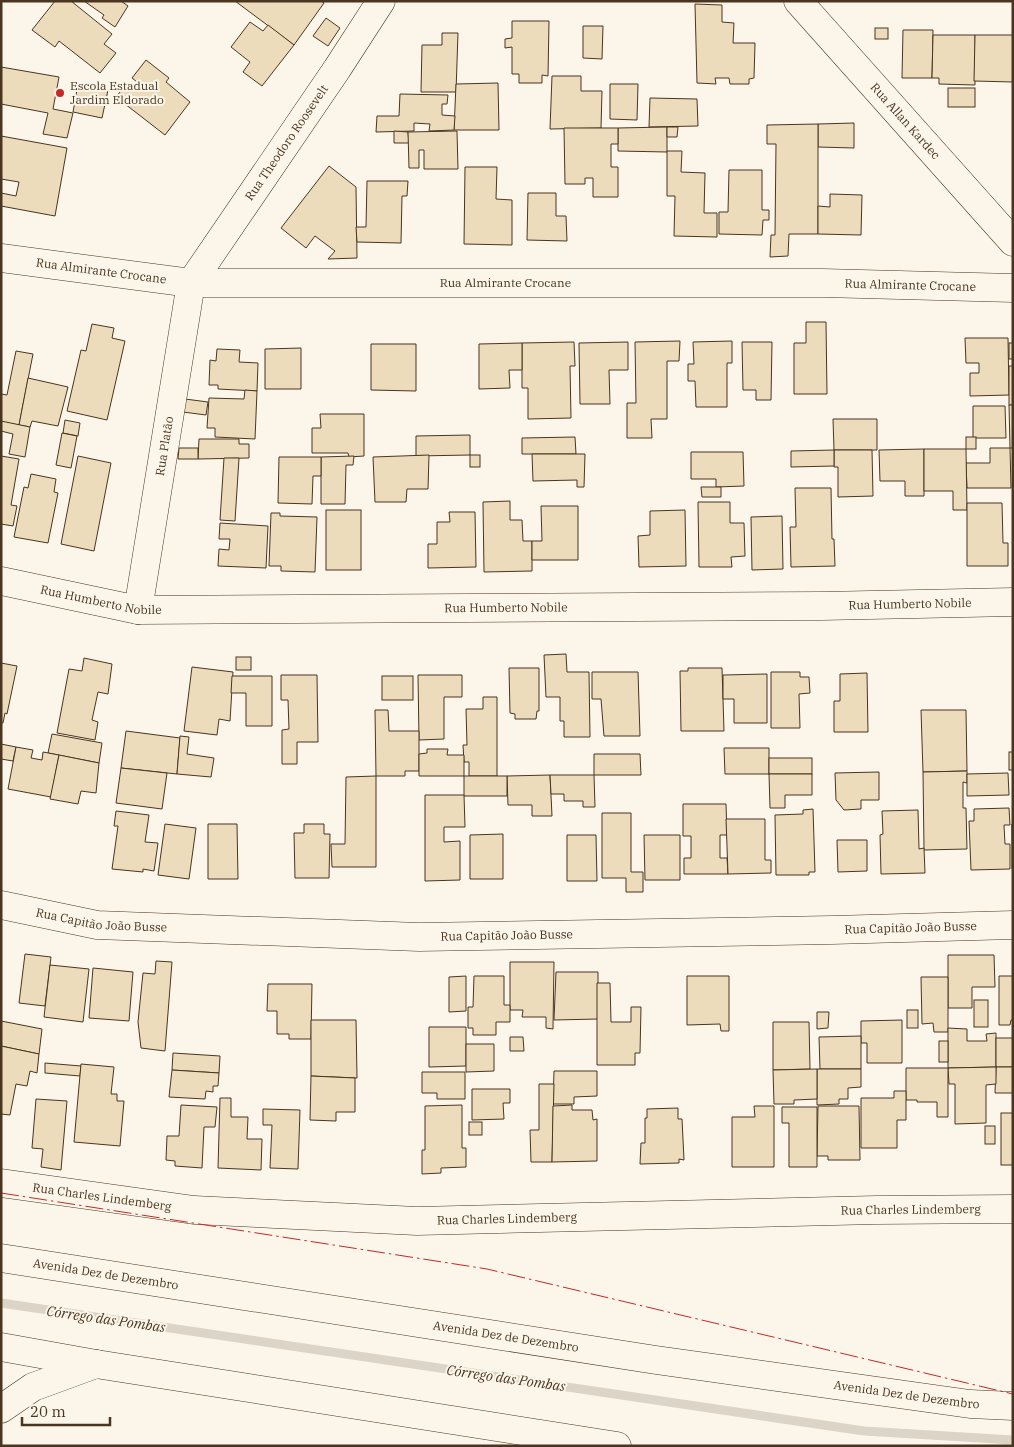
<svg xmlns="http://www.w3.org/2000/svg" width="1014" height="1447" viewBox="0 0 1014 1447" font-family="'IBM Plex Serif',serif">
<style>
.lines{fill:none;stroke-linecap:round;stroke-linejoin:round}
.stream{stroke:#dcd4c6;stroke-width:9}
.building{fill:#ecdcbc;stroke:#4a3520}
.minor-casing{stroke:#4a3520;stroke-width:29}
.highway-casing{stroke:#4a3520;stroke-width:29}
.minor{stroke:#fbf6e9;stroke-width:28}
.highway{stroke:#fbf6e9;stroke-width:28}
.power{stroke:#c62828;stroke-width:1;stroke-dasharray:18 4 2.5 4;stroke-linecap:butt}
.poi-dot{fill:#c62828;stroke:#fbf6e9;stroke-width:2}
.labels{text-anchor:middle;stroke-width:4;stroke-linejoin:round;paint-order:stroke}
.poi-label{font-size:12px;fill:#4a3520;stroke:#fbf6e9;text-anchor:start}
.street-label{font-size:12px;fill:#4a3520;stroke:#fbf6e9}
.water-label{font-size:14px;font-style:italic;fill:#4a3520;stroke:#fbf6e9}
</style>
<rect width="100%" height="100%" fill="#fbf6e9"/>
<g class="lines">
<path class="stream" d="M1,1303L864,1431L1013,1440"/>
</g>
<g class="building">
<path d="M55,1H71L112,34L104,44L116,53L100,73L59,41L55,47L32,30Z"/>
<path d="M84,1H121L128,6L115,27L102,18L104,15Z"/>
<path d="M235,1H321L324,3L294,45Z"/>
<path d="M695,4L722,5V22L734,23L733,43H755L754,78L749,79V84H730L729,78H715L716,84L697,83Z"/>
<path d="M326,18L340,28L328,46L313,36Z"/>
<path d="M512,21H549L548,76L542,75V83H519V74H512V47L505,48V39L512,38Z"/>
<path d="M250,22L263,31L268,25L294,45L262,86L243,72L250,62L231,47Z"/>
<path d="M583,26H603L602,59L583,58Z"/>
<rect x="875" y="28" width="13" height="11"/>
<path d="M903,30H933L932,78H902Z"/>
<path d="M442,33H458L456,92H421L422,45H442Z"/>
<path d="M933,35H975V85L939,84V78H932Z"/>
<path d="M975,35H1013V82L974,81Z"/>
<path d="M146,60L169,78L166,82L190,102L165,135L116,97L125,86L131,91L137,82L132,78Z"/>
<path d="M1,67L59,77L53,109L73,113L67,138L43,134L48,113L1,104Z"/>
<path d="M552,76H581V91H602L601,128L550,129Z"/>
<path d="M498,83L499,130H454L456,84Z"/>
<path d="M78,84L108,90L102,118L73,112Z"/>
<path d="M610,84H638L637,120L610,119Z"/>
<rect x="948" y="88" width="27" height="19"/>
<path d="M400,94L448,95L447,104H442V115L455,116L454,130L429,131L430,124L414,123V131L376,132L377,116H399Z"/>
<path d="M650,98L697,99L698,126L649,127Z"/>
<path d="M854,123V148L818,147V124Z"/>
<path d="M818,124V234H789L788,256L770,257L771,235H775L776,144H767V125Z"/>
<path d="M667,127V152L618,151V128Z"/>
<path d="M667,127H678L677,137H667Z"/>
<path d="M564,128H618V144H611V167H618V197H593V178H585V184H565Z"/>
<path d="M394,131L408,132L409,143H394Z"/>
<path d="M457,131L458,169H424V150H419V168H409L408,132Z"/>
<path d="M1,136L67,148L55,216L1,206V193L16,196L19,182L1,179Z"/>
<path d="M667,151H682L681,172L705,173L704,213H717V237L674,236L675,196H667Z"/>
<path d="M329,166L356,187L357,258L328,259L335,251L315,236L306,248L281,228Z"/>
<path d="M465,167H497L496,199L512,200V245L464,244Z"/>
<path d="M729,170H762V210H769V220H763L762,235L719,234V212H728Z"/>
<path d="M367,181H408L407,196H402L401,243L357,242L356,227H366Z"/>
<path d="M528,193H556V216H566L567,241L527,240Z"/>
<path d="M830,194L862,195L861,235L818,234V206L830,207Z"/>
<path d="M806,322H826L827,394H794V343H806Z"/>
<path d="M92,324L114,328L112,338L125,341L107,420L67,411L81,350L86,351Z"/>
<path d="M965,338H1008L1009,395L970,396V373H979V363H966Z"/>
<path d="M680,341L679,361H667V419H651L652,438H627V403H636L635,342Z"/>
<path d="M732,341V363H727V407H696L695,381H688V364H694L693,342Z"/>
<path d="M574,342L575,366H570L571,418L528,419V388H522V343Z"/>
<path d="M628,342V370H609L610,404H580L579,343Z"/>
<path d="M742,342H772L771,400H756V390H743Z"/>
<path d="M522,343V370H509L510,388L479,389V344Z"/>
<rect x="1009" y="343" width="4" height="16"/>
<path d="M371,344H416V391L371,390Z"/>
<path d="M301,348V389H265V349Z"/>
<path d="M217,349L240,350L239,362L258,363L257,391L218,389V385H209L210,360L216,361Z"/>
<path d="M16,351L33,354L19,425L1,422V394L7,395Z"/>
<rect x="1009" y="366" width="4" height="39"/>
<path d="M28,378L68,387L58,426L32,421L30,427L19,425Z"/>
<path d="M245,390L257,391L255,439L215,437V428H207L209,398L244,399Z"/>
<path d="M185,399L208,402L206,415L183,412Z"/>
<path d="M1009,405H1013V448H1010Z"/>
<path d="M973,406H1005L1006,438H973Z"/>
<path d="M320,414H364V456L349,457L348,453H312V428H321Z"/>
<path d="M833,419H877V450H834Z"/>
<path d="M65,420L80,423L78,436L63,433Z"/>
<path d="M1,421L30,427L25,457L9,454L13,434L1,431Z"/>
<path d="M62,433L77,436L71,468L56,465Z"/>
<path d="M470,435V455L416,456V436Z"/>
<path d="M575,437L576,454H522V438Z"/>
<rect x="966" y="437" width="10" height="12"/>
<path d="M199,439H239V444H249V458L198,459Z"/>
<path d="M179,448H198V459H178Z"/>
<path d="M990,448H1010L1011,488H967L966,463H990Z"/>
<path d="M924,449V496H905V481H880L879,450Z"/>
<path d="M924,449H966L967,510H953V491H924Z"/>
<path d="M834,450H872L873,496L838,497V467H834Z"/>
<path d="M834,450V466L791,467V451Z"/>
<path d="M691,452H743L744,486L716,487V479H691Z"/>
<path d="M532,454H585L584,487H577V480L533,481Z"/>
<path d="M429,455L428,489H407L406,502H375L373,457Z"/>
<rect x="470" y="455" width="10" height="12"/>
<path d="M1,456L19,459L11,505L17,506L13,526L1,524Z"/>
<path d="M78,456L111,463L94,551L61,544Z"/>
<path d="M354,456L353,465H346L345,504H321V457Z"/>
<path d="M279,457H321V476H313L312,504L278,503Z"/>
<path d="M224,458H239L235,521L220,520Z"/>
<path d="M31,474L56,479L54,492L58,493L48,543L14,537L24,487L28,488Z"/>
<path d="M701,487H721V497H702Z"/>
<path d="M795,488H831L832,539H834L835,566L791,567L790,527H796Z"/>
<path d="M510,501V520H522L523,541H532V571L484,572L483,502Z"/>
<path d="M698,502H730V523H744L745,556L731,557L732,567H699Z"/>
<path d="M967,503H1002L1003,543H1008V566H967Z"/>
<path d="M541,506H578V560H532V541H542Z"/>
<rect x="326" y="510" width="35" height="60"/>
<path d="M685,510L686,566L639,567L638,536L650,535V511Z"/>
<path d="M449,512H475L476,567L428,568V544H437V522H450Z"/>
<path d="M271,513H280V516L317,517L315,572L281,571V566H269Z"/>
<path d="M782,516L783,569L752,570L751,517Z"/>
<path d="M220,523L268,526L266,568L218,566L219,549L229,550L230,539H219Z"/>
<path d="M566,654L567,672H589L590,737H564V721H560V697H546L544,655Z"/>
<rect x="236" y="657" width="15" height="13"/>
<path d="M84,658L112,664L108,694L98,692L92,720L98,722L95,740L57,733L69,669L82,671Z"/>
<path d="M1,663L17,666L7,714L5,713L3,723H1Z"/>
<path d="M192,667L233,672L230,721L219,719L217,735L184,731Z"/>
<path d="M509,668H539V711H537L536,719H515V714L510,713Z"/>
<path d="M688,668H722L724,731H681L680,671H688Z"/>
<path d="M592,672H638L640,736H604L601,699H592Z"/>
<path d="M771,672H800V677H809L810,693L799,694L800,728H771Z"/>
<path d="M867,673L868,732H834V701H840V674Z"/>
<path d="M767,674V723H734V699H723V675Z"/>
<path d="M281,675H317L318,742H297V764H282V730L289,729L288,700H281Z"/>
<path d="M418,675H462V697H444V739L419,740Z"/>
<path d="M232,676H272V726H246V693H231Z"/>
<rect x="382" y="676" width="31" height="24"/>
<path d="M483,697H497V776H469V762H464L463,745H467L466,709H483Z"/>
<path d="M375,710H388L389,731H419V771H405V776H376Z"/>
<path d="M921,710H966L967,771L923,772Z"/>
<path d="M126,731L180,738L177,774L121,768Z"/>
<path d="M52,734L102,743L99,763L48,753Z"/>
<path d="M180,736L189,737L187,754L214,758L211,777L177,774Z"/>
<path d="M1,744L16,747L13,761L1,759Z"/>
<path d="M16,747L33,750L31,758L42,760L43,752L59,755L51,797L8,789Z"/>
<path d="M724,748H769V774H725Z"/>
<path d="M427,749H448L447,755H464V776H419V754L427,753Z"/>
<rect x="1009" y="752" width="4" height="18"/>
<path d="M594,754H640L641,775H594Z"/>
<path d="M59,755L99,763L96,793L81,791L78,804L50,799Z"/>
<rect x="769" y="758" width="43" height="16"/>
<path d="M121,768L167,773L162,809L116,803Z"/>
<path d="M967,771V783L963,782V808H966L967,849L924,850L923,772Z"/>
<path d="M879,772V800H861V809L844,810L836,800L835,773Z"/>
<path d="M1008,773L1009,795L967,796V774Z"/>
<path d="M769,774H812V795H785V808H770Z"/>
<path d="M550,775L552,816H532V805H508L507,776Z"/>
<path d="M550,775H594L595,807H583V801H564V794H551Z"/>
<path d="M376,776V867H332L331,844H345L346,777Z"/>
<rect x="464" y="776" width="43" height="20"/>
<path d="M425,795H464L465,827H444V842L460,841V880L425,881Z"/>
<path d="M683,804H726L727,835H720V858H727L728,874H684V858H691V836H683Z"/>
<path d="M1009,808L1010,825H1004L1005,844H1010V869L971,870L969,821H974V809Z"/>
<path d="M813,809L815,872H809V875H776L775,815L803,814V810Z"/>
<path d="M918,810L919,849L924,848L925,873L881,874L880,835L883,834L882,811Z"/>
<path d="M116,811L149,815L145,842L158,843L154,871L143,869V872L112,869L118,826H114Z"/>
<path d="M602,813H631V872H643V892H626V878H602Z"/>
<path d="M726,819H765V860H771V873L728,874Z"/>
<path d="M165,824L196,828L189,879L158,875Z"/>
<path d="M208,824H237L238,879H208Z"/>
<path d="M304,824H324V834H330L329,878H295L294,833H304Z"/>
<path d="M1012,824L1013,869H1012Z"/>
<path d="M503,834V879H470V835Z"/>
<path d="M567,835H596L597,881H567Z"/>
<path d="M644,835H680V880H645Z"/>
<path d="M837,840H867V871L838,872Z"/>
<path d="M25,954L51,957L45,1006L19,1003Z"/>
<path d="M948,955H994L995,987H972V1008H948Z"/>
<path d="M156,961L172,962L165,1051L141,1048L138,1022L143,973L155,974Z"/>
<path d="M510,962H554L553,1029L546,1028V1017H522L523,1010H510Z"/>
<path d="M50,965L89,969L83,1022L44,1017Z"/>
<path d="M93,968L133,972L129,1021L89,1018Z"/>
<path d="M556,972H598V1019L554,1020Z"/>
<path d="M466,976V1011L449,1012V977Z"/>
<path d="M474,976H504V1005H510V1022H496V1035H473V1028H468V1007H473Z"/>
<path d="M687,976H729V1031H721L720,1024L687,1025Z"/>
<path d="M999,976H1013V1020H1011L1010,1025H999Z"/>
<path d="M921,977H948V1032H934L933,1023L922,1024Z"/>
<path d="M597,983H610L611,1022H631V1007H641L640,1053H635V1065H597Z"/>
<path d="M268,984H312L311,1039H289V1034H277V1011H267Z"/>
<rect x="974" y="1000" width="14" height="27"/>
<rect x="907" y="1010" width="11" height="18"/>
<path d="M817,1012H829L828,1028L817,1029Z"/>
<path d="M311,1020H356L357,1078L311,1076Z"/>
<path d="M902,1020V1063H867V1043H861V1021Z"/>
<path d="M1,1021L42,1029L39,1054L1,1046Z"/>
<path d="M773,1022H809L810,1069L773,1070Z"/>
<path d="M429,1027H466V1066L429,1067Z"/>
<path d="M948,1028L967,1029V1041H987L986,1034L996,1033V1067L948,1068Z"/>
<path d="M861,1036V1069H820L819,1037Z"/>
<path d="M510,1037H523L524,1051H510Z"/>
<rect x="996" y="1038" width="17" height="29"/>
<rect x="939" y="1041" width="9" height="21"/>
<path d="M466,1044H494V1071L466,1072Z"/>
<path d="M1,1046L39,1054L37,1073L30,1071L27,1086L16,1084L10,1115L1,1114Z"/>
<path d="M173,1053L220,1056L219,1073L172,1070Z"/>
<path d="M45,1063L81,1066L80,1076L45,1073Z"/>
<path d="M81,1064L114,1067L111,1094H117V1101H124L120,1146L74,1142Z"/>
<path d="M996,1067H1013V1093H995Z"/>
<path d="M996,1067V1084L986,1085V1123L955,1124V1084H949L948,1068Z"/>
<path d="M906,1068H948V1117H937V1102H917V1100H906Z"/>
<path d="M817,1069H861V1087L848,1088V1099H839V1104L817,1105Z"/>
<path d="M817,1069V1099L794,1100V1104H774L773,1070Z"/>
<path d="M172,1070L219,1073L218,1086H213V1092L206,1091L205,1099L169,1097Z"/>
<path d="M554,1071H597V1096L574,1097V1104H553Z"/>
<path d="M422,1072H465V1099H437V1093H422Z"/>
<path d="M311,1076L355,1078V1112H336V1121L310,1120Z"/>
<path d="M539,1084H554L552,1162H531L530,1130H539Z"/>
<path d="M472,1089H510V1103H503L504,1119L472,1120Z"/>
<path d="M894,1091H906V1120H897V1148H861V1098H894Z"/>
<path d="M220,1098H231V1117H248L247,1139H262L261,1170L218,1168Z"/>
<path d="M36,1099L67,1101L61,1170L41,1167L43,1149L32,1148Z"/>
<path d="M181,1105L217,1107L215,1127H204L202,1168L175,1166V1161L166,1160L167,1136H179Z"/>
<path d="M462,1105V1148H466V1167L441,1168V1173L422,1174V1150H425V1106Z"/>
<path d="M572,1105V1110H592L593,1120L597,1119V1161L552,1162L553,1106Z"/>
<path d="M754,1106H774V1167H732V1117H755Z"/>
<path d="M818,1106H859L860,1160H828V1156H817Z"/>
<path d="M782,1107H817V1167H789V1123H782Z"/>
<path d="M678,1108V1119H682L684,1160L679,1159V1163L640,1164L641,1143H645V1118H647V1109Z"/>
<path d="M263,1109L300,1110L298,1169L270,1168L272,1125H263Z"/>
<rect x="1001" y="1113" width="12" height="52"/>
<rect x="469" y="1122" width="13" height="13"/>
<rect x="985" y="1126" width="10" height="18"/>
</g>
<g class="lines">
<g class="minor-casing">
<g id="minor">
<path id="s1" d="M798,1L1013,242"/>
<path id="s2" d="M1,258L191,283H823L1013,288"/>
<path id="s3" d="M1,581L138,610L822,606L1013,602"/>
<path id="s4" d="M138,610L191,283L337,69L381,1"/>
<path id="s5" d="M1,905L97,925L419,937L832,930L1013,925"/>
<path id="s6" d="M1,1183L194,1210L417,1221L876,1210L1013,1209"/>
<path d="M1,1409L33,1387L96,1364"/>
</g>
</g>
<g class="highway-casing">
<g id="highway">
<path id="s7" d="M1,1258L656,1360L970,1404L1013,1406"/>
<path d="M1,1347L96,1364L617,1446"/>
</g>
</g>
<use href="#minor" class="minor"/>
<use href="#highway" class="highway"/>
<path class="power" d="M1,1193L487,1269L1013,1394"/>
</g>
<circle class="poi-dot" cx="60" cy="93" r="5"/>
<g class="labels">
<g class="poi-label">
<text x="70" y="90">Escola Estadual<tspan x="70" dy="14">Jardim Eldorado</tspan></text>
</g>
<g class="street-label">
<text dy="4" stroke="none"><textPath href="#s1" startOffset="161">Rua Allan Kardec</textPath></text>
<text dy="4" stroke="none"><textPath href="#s4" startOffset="501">Rua Theodoro Roosevelt</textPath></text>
<text dy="4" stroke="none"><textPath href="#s2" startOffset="101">Rua Almirante Crocane</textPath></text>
<text dy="4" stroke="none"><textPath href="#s2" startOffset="506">Rua Almirante Crocane</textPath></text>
<text dy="4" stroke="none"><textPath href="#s2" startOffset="911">Rua Almirante Crocane</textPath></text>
<text dy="4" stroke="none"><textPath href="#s4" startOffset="166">Rua Platão</textPath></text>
<text dy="4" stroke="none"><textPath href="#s3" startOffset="102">Rua Humberto Nobile</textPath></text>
<text dy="4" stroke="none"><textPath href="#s3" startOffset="912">Rua Humberto Nobile</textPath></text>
<text dy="4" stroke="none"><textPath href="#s3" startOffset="508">Rua Humberto Nobile</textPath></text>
<text dy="4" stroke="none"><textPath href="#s5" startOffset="102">Rua Capitão João Busse</textPath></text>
<text dy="4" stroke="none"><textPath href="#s5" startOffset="912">Rua Capitão João Busse</textPath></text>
<text dy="4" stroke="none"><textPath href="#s5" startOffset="508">Rua Capitão João Busse</textPath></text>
<text dy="4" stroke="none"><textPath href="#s6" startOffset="102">Rua Charles Lindemberg</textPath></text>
<text dy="4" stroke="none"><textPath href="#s6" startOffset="912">Rua Charles Lindemberg</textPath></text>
<text dy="4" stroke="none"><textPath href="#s6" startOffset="508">Rua Charles Lindemberg</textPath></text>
<text dy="4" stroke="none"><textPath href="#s7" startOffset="106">Avenida Dez de Dezembro</textPath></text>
<text dy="4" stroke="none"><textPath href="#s7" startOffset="511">Avenida Dez de Dezembro</textPath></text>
<text dy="4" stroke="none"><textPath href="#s7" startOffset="916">Avenida Dez de Dezembro</textPath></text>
</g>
<g class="water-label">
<text transform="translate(106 1319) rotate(8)" y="5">Córrego das Pombas</text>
<text transform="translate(506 1378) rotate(8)" y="5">Córrego das Pombas</text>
</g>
</g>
<rect width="1014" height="1447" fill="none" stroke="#4a3520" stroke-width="5"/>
<path d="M22 1417v8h88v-8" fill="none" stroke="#4a3520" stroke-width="2.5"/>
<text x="30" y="1417" font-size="15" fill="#4a3520" stroke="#fbf6e9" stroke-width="4" paint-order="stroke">20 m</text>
</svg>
